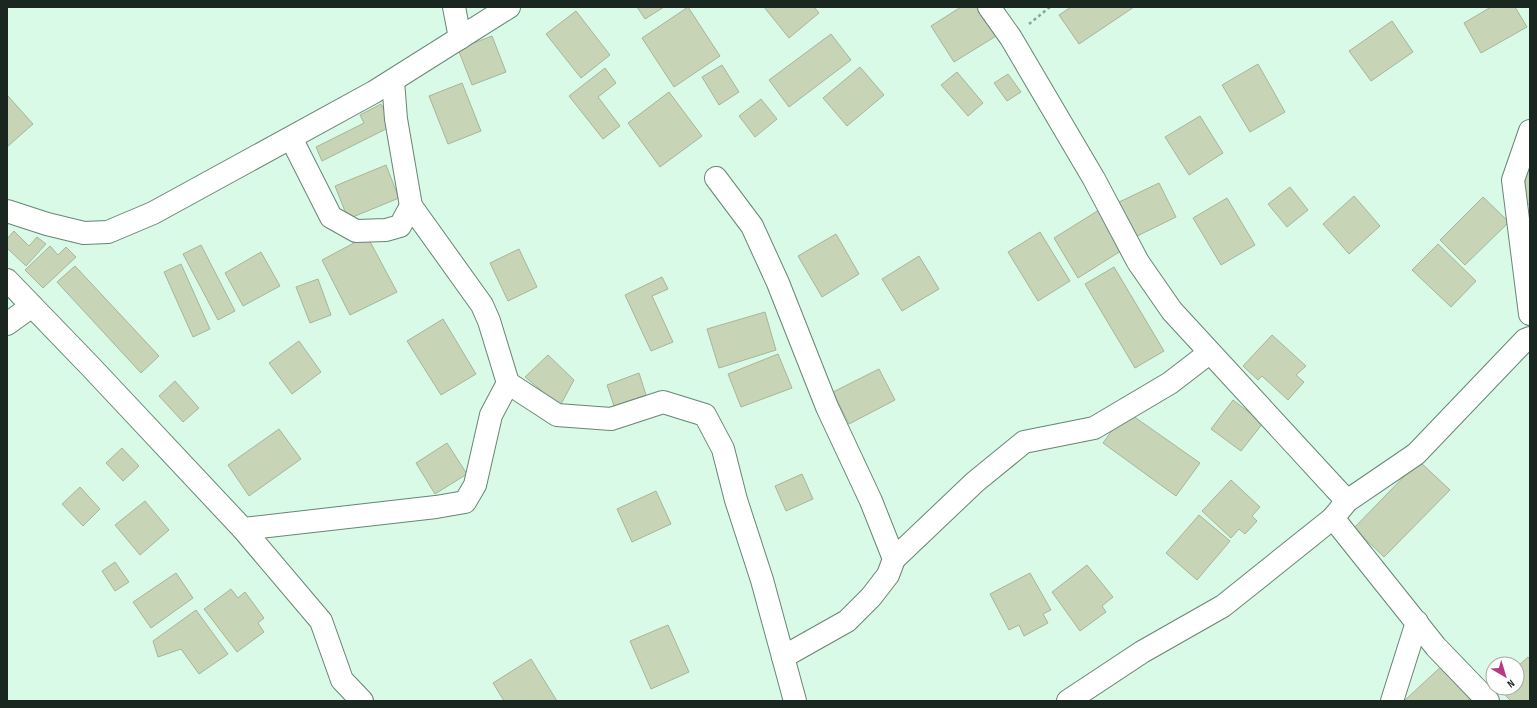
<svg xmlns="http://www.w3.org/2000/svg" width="1537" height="708" viewBox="0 0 1537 708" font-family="'Sofia Sans Condensed',sans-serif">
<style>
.building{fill:#c7d4b5;stroke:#a8b597}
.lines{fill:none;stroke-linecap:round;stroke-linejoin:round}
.minor-casing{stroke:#678675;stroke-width:24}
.path{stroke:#8ba597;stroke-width:2.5;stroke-dasharray:3 3;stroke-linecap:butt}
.minor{stroke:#fff;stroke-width:22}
</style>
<rect width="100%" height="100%" fill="#d8fae7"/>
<g class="building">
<path d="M637,7H664L645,19Z"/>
<path d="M688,7L720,56L674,87L642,38Z"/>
<path d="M764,7H814L819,13L789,38Z"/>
<path d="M961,7H984L1001,33L954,62L931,26Z"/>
<path d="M1071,7H1134L1079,44L1059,15Z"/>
<path d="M1491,7H1515L1527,27L1481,53L1464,23Z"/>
<path d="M576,11L610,55L581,78L546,34Z"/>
<path d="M1392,21L1413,52L1371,81L1349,51Z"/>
<path d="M831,34L851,60L789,107L769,80Z"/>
<path d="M492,36L506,72L472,85L458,49Z"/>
<path d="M1258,64L1285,112L1250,132L1222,85Z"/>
<path d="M722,65L739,92L719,105L702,77Z"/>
<path d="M860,67L884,95L847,126L823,98Z"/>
<path d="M605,68L616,83L598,97L620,126L603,139L569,96Z"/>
<path d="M957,72L983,103L968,116L941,85Z"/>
<path d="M1008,74L1021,92L1007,101L994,83Z"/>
<path d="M462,83L481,131L448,144L429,96Z"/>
<path d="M669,92L702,136L660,167L628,123Z"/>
<path d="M8,96L33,124L7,147V97Z"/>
<path d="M761,99L777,119L755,137L739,116Z"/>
<path d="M381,104L392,126L322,161L316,147L364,123L360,115Z"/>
<path d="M1200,116L1223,153L1189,175L1165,137Z"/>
<path d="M1530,164V204L1527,205L1524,165Z"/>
<path d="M386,165L399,198L348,219L335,186Z"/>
<path d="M1159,183L1176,217L1131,239L1115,204Z"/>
<path d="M1290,187L1308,210L1287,227L1268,204Z"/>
<path d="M1354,196L1380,226L1349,254L1323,224Z"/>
<path d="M1483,197L1509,222L1465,265L1440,240Z"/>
<path d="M1227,198L1255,245L1221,265L1193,218Z"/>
<path d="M1099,210L1124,249L1078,278L1054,238Z"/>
<path d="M14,231L29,246L37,237L46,244L26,266L7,248V239Z"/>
<path d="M1040,232L1070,281L1038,301L1008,252Z"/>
<path d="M836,234L859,274L822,297L798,256Z"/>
<path d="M367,236L397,292L350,315L322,260Z"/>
<path d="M1438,244L1476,281L1451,307L1412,270Z"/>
<path d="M201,245L235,311L218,320L183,254Z"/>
<path d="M50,246L58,255L66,247L76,257L43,288L25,270Z"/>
<path d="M519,249L537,287L508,301L490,263Z"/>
<path d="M261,252L280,286L243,306L225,273Z"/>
<path d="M919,256L939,289L902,311L882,279Z"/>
<path d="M181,264L210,329L193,337L164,272Z"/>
<path d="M75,266L159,356L141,373L57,282Z"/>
<path d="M1114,267L1164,351L1135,368L1085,284Z"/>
<path d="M662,277L668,289L652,296L673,342L651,351L625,295Z"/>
<path d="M318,279L331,315L310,323L296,287Z"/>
<path d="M765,312L776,350L719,368L707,329Z"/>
<path d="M443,319L476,374L441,395L407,341Z"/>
<path d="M1272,335L1306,366L1296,375L1304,382L1288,400L1262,376L1258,380L1243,366Z"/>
<path d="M299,341L321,372L292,394L269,363Z"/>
<path d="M778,354L792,388L741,407L728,374Z"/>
<path d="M548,355L574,380L560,406L525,377Z"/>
<path d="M879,369L895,400L849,424L833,392Z"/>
<path d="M639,373L646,395L614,406L607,385Z"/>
<path d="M175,381L199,408L183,422L159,396Z"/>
<path d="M1233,400L1263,423L1241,451L1211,429Z"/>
<path d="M1126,411L1200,463L1176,496L1103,443Z"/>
<path d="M279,429L301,459L249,496L228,465Z"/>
<path d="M447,443L467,474L435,494L416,463Z"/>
<path d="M122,448L139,466L123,481L106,463Z"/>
<path d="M1419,461L1450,490L1384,557L1354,528Z"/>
<path d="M802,474L813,499L786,511L775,486Z"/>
<path d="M1231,480L1260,507L1252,516L1257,521L1245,534L1239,529L1231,538L1202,511Z"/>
<path d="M80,487L100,509L83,526L62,504Z"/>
<path d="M656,491L671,524L632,542L617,509Z"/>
<path d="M145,501L169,530L140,555L115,525Z"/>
<path d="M1199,515L1230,541L1197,580L1166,553Z"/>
<path d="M115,562L129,582L115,591L102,571Z"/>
<path d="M1087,565L1113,597L1102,606L1106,612L1080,631L1052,592Z"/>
<path d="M176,573L193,598L151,628L133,602Z"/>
<path d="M1030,573L1051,610L1043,614L1048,623L1024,636L1019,625L1009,630L990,594Z"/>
<path d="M231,589L238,598L245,592L264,618L258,623L264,632L237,652L204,609Z"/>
<path d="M196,610L228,654L199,674L181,649L158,657L153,641Z"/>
<path d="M668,625L689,672L651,689L630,641Z"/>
<path d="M1528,657L1530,660V701H1511L1498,688H1517V667Z"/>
<path d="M531,659L557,701H504L493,683Z"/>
<path d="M1445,663L1473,696L1467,701H1404Z"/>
</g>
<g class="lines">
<g class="minor-casing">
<g id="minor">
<path d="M454,7L460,38"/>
<path d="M989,7L1011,38L1094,179L1138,262L1172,311L1347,501"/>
<path d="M393,81L396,119L411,206L482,305L489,321L508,383L557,415L611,419L663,402L705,415L723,449L736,500L762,580L795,701"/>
<path d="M1530,131L1513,180L1530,314"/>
<path d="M291,138L331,217L356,231L386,230L400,226L411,206"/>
<path d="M716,178L752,226L778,283L827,407L871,501L894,559L888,575L871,597L847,621L783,657"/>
<path d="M7,211L47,224L84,233L108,232L153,213L374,92L509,7"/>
<path d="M7,280L91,367L243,529L321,621L342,680L362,701"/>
<path d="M7,324L32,306"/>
<path d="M1333,518L1436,647L1488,701"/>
<path d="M243,529L436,507L465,502L475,485L491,415L508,383"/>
<path d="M894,559L975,482L1024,442L1094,428L1170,383L1209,353"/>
<path d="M1068,701L1142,652L1223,606L1333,518L1347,501L1416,454L1525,340L1530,338"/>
<path d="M1392,701L1417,622"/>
</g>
</g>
<path class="path" d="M1029,24L1050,7"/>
<use href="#minor" class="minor"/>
</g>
<rect width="1537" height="708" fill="none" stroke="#1a2720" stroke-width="16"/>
<g transform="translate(1505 676) rotate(142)"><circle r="19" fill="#ffffff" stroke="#a3a9a6"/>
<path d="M0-3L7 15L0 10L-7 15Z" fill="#b93984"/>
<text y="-6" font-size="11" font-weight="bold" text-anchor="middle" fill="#1a2720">N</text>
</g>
</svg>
